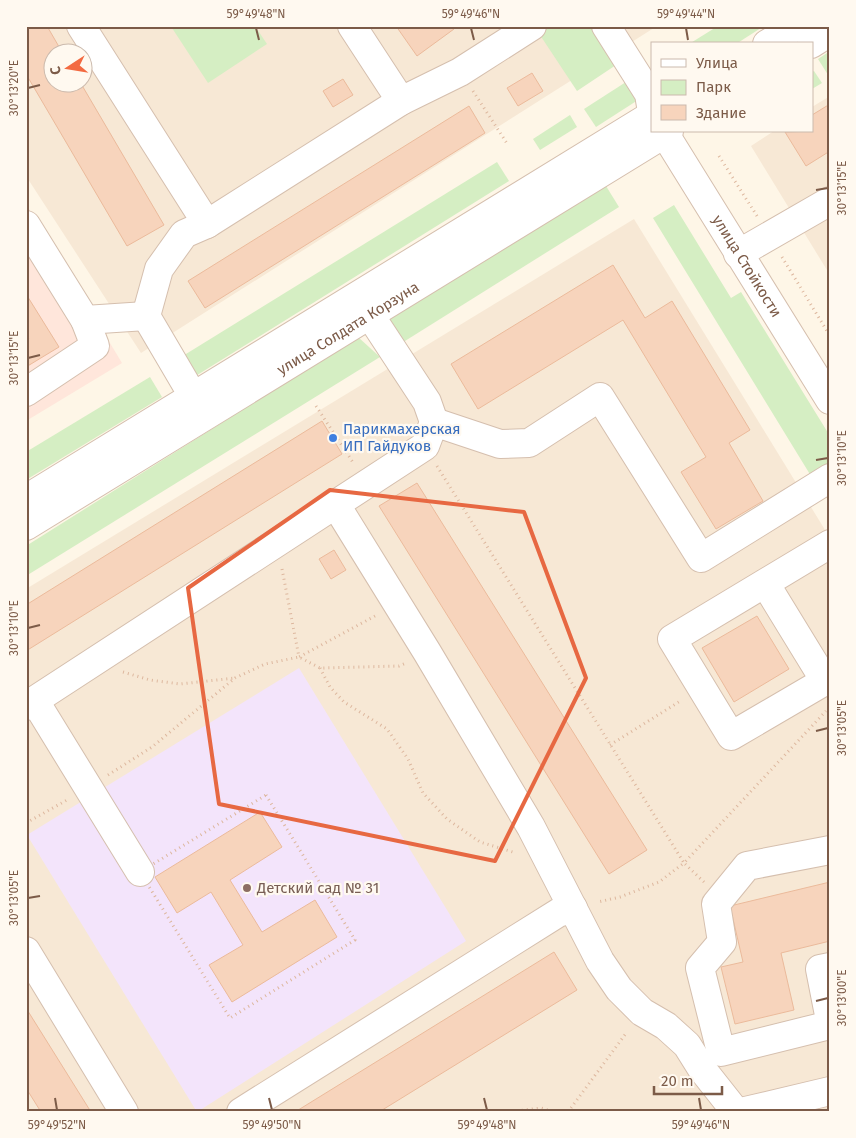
<svg xmlns="http://www.w3.org/2000/svg" width="856" height="1138" viewBox="0 0 856 1138" font-family="'Fira Sans',sans-serif">
<style>
.residential{fill:#f7e8d5;fill-rule:evenodd}
.commercial{fill:#ffe6db}
.education{fill:#f3e4fb}
.green{fill:#d5eec3}
.building{fill:#f7d4bc;stroke:#ebba9b}
.lines{fill:none;stroke-linecap:round;stroke-linejoin:round}
.minor-casing{stroke:#d5bfae;stroke-width:30}
.path{stroke:#ddb79e;stroke-width:3;stroke-dasharray:1 4;stroke-linecap:butt}
.minor{stroke:#fff;stroke-width:28}
.marked{fill:none;stroke:#e76842;stroke-width:4;stroke-linejoin:round}
.ticks{fill:none;stroke:#7c5b48;stroke-width:2}
.shop-dot{fill:#3f7fe0;stroke:#fff9f0;stroke-width:2}
.education-dot{fill:#8d6e63;stroke:#fff9f0;stroke-width:2}
.labels{text-anchor:middle;stroke-width:4.5;stroke-linejoin:round;paint-order:stroke}
.street-label{font-size:15px;fill:#7c5b48;stroke:#fff9f0}
.shop-label{font-size:15px;fill:#366cbe;stroke:#fff9f0;text-anchor:start}
.education-label{font-size:15px;fill:#785e54;stroke:#fff9f0;text-anchor:start}
.neatline{fill:none;stroke:#7c5b48;stroke-width:2}
.ticks-label{font-size:12px;text-anchor:middle;fill:#7c5b48}
</style>
<rect width="100%" height="100%" fill="#fef6e7"/>
<g class="residential">
<path d="M26,26H657L141,353L26,176ZM52,52H82V82H52Z"/>
<path d="M830,96V275L751,146L774,131H812V107Z"/>
<path d="M634,219L830,538V1112H26V589Z"/>
</g>
<path class="commercial" d="M26,204L122,363L26,421Z"/>
<path class="education" d="M299,668L466,941L197,1112L27,835Z"/>
<g class="green">
<path d="M175,26H255L267,44L208,83L172,28Z"/>
<path d="M545,26H594L619,63L577,91L538,32Z"/>
<path d="M718,26H764L736,44H689Z"/>
<path d="M830,51V78L818,59Z"/>
<path d="M814,71L822,83L812,89V72Z"/>
<path d="M626,82L638,100L596,127L584,109Z"/>
<path d="M570,115L577,127L540,150L533,139Z"/>
<path d="M497,162L509,181L186,382L173,362Z"/>
<path d="M606,186L619,207L397,346L388,320Z"/>
<path d="M674,205L731,298L741,292L830,436V463L811,476L653,218Z"/>
<path d="M358,337L380,357L26,576V546Z"/>
<path d="M150,377L162,397L26,480V452Z"/>
</g>
<g class="building">
<path d="M26,26H47L62,52H52V82H80L164,225L127,246L26,74Z"/>
<path d="M396,26H452L454,29L417,56Z"/>
<path d="M532,73L543,91L518,106L507,88Z"/>
<path d="M343,79L353,95L333,107L323,91Z"/>
<path d="M830,104V151L806,166L785,132L812,131V115Z"/>
<path d="M469,106L485,133L205,308L188,281Z"/>
<path d="M613,265L645,318L672,301L750,430L729,443L763,501L716,529L681,472L706,457L623,320L478,409L451,364Z"/>
<path d="M26,294L59,347L26,367V340L29,339L26,335Z"/>
<path d="M322,421L342,454L26,651V605Z"/>
<path d="M417,483L647,850L609,874L379,506Z"/>
<path d="M334,550L346,570L331,579L319,559Z"/>
<path d="M757,616L789,669L734,702L702,648Z"/>
<path d="M260,812L282,847L230,880L262,932L315,900L337,937L232,1002L209,965L243,945L211,892L177,913L155,877Z"/>
<path d="M830,882V941L781,953L794,1010L735,1024L721,967L743,962L730,906Z"/>
<path d="M554,952L577,990L379,1112H295Z"/>
<path d="M26,1008L91,1112H41L26,1088Z"/>
</g>
<g class="lines">
<g class="minor-casing">
<g id="minor">
<path d="M81,26L207,224L401,101L460,72L532,26"/>
<path d="M352,26L401,101"/>
<path d="M606,26L649,94L652,112"/>
<path d="M767,44L796,26"/>
<path d="M811,44L830,32"/>
<path id="s1" d="M663,131L830,400"/>
<path d="M26,225L85,320L146,316"/>
<path d="M738,254L830,201"/>
<path d="M360,300L427,402L434,422"/>
<path d="M26,392L95,346L85,320"/>
<path d="M203,413L146,316L159,269L184,234L207,224"/>
<path d="M26,499L652,115"/>
<path d="M336,505L427,652L531,827L600,961L619,989L642,1012L666,1026L687,1045L702,1069L736,1112"/>
<path id="s2" d="M26,526L669,131"/>
<path d="M765,583L825,681L731,736L672,639L830,544"/>
<path d="M35,701L140,872"/>
<path d="M26,706L425,446L434,422L500,444L529,443L600,397L701,558L830,478"/>
<path d="M830,850L747,866L716,904L722,942L700,968L721,1052L830,1025"/>
<path d="M26,951L124,1112"/>
<path d="M830,967L820,969L830,1020"/>
<path d="M241,1112L558,913L573,908"/>
<path d="M741,1112L830,1091"/>
</g>
</g>
<g class="path">
<path d="M473,91L508,145"/>
<path d="M719,156L757,216"/>
<path d="M782,257L830,336"/>
<path d="M316,406L354,464"/>
<path d="M437,466L684,863L659,882L620,897L598,902"/>
<path d="M282,569L299,657L375,616"/>
<path d="M320,668L330,687L344,702L387,729L408,759L423,793L447,819L480,842L516,853"/>
<path d="M123,672L150,680L180,684L235,678"/>
<path d="M610,745L682,700"/>
<path d="M108,775L152,747L235,678L265,664L299,657L320,668L399,666L406,663"/>
<path d="M266,795L355,940L230,1018L140,872Z"/>
<path d="M26,823L67,800"/>
<path d="M704,882L684,863L826,711"/>
<path d="M507,1112L541,1108L555,1112"/>
<path d="M568,1112L627,1032"/>
</g>
<use href="#minor" class="minor"/>
</g>
<path class="marked" d="M330,490L524,512L586,678L495,861L219,804L188,588Z"/>
<path class="ticks" d="M256,28L259,40M471,28L474,40M686,28L688,40M28,88L40,85M816,190L828,188M28,358L40,355M816,460L828,458M28,628L40,625M816,731L828,728M28,898L40,896M816,1001L828,998M55,1098L57,1110M269,1098L272,1110M484,1098L487,1110M699,1098L701,1110"/>
<circle class="shop-dot" cx="333" cy="438" r="5"/>
<circle class="education-dot" cx="247" cy="888" r="5"/>
<g class="labels">
<g class="street-label">
<text dy="5" stroke="none"><textPath href="#s1" startOffset="159">улица Стойкости</textPath></text>
<text dy="5" stroke="none"><textPath href="#s2" startOffset="378">улица Солдата Корзуна</textPath></text>
</g>
<g class="shop-label">
<text x="343" y="434">Парикмахерская<tspan x="343" dy="17">ИП Гайдуков</tspan></text>
</g>
<g class="education-label">
<text x="257" y="893">Детский сад № 31</text>
</g>
</g>
<rect width="856" height="1138" fill="none" stroke="#fff9f0" stroke-width="55"/>
<rect x="651" y="42" width="162" height="90" fill="#fff9f0" stroke="#cbbaad"/>
<rect x="661" y="59" width="25" height="8" fill="#ffffff" stroke="#cbbaad"/>
<text x="696" y="68" font-size="15" fill="#7c5b48">Улица</text>
<rect x="661" y="80" width="25" height="15" fill="#d5eec3" stroke="#cbbaad"/>
<text x="696" y="92" font-size="15" fill="#7c5b48">Парк</text>
<rect x="661" y="105" width="25" height="15" fill="#f7d4bc" stroke="#cbbaad"/>
<text x="696" y="118" font-size="15" fill="#7c5b48">Здание</text>
<g transform="translate(68 68) rotate(258)"><circle r="24" fill="#fff9f0" stroke="#cbbaad"/>
<path d="M0-4L9 19L0 12L-9 19Z" fill="#f36a41"/>
<text y="-8" font-size="14" font-weight="bold" text-anchor="middle" fill="#7c5b48">С</text>
</g>
<path d="M654 1086v8h68v-8" fill="none" stroke="#7c5b48" stroke-width="2.5"/>
<text x="661" y="1086" font-size="15" fill="#7c5b48" stroke="#fff9f0" stroke-width="4" paint-order="stroke">20 m</text>
<rect x="28" y="28" width="800" height="1082" class="neatline"/>
<g class="ticks-label">
<text x="256" y="18">59°49'48"N</text>
<text x="471" y="18">59°49'46"N</text>
<text x="686" y="18">59°49'44"N</text>
<text transform="translate(14 88) rotate(-90)" y="4">30°13'20"E</text>
<text transform="translate(842 188) rotate(-90)" y="4">30°13'15"E</text>
<text transform="translate(14 358) rotate(-90)" y="4">30°13'15"E</text>
<text transform="translate(842 458) rotate(-90)" y="4">30°13'10"E</text>
<text transform="translate(14 628) rotate(-90)" y="4">30°13'10"E</text>
<text transform="translate(842 728) rotate(-90)" y="4">30°13'05"E</text>
<text transform="translate(14 898) rotate(-90)" y="4">30°13'05"E</text>
<text transform="translate(842 998) rotate(-90)" y="4">30°13'00"E</text>
<text x="57" y="1129">59°49'52"N</text>
<text x="272" y="1129">59°49'50"N</text>
<text x="487" y="1129">59°49'48"N</text>
<text x="701" y="1129">59°49'46"N</text>
</g>
</svg>
